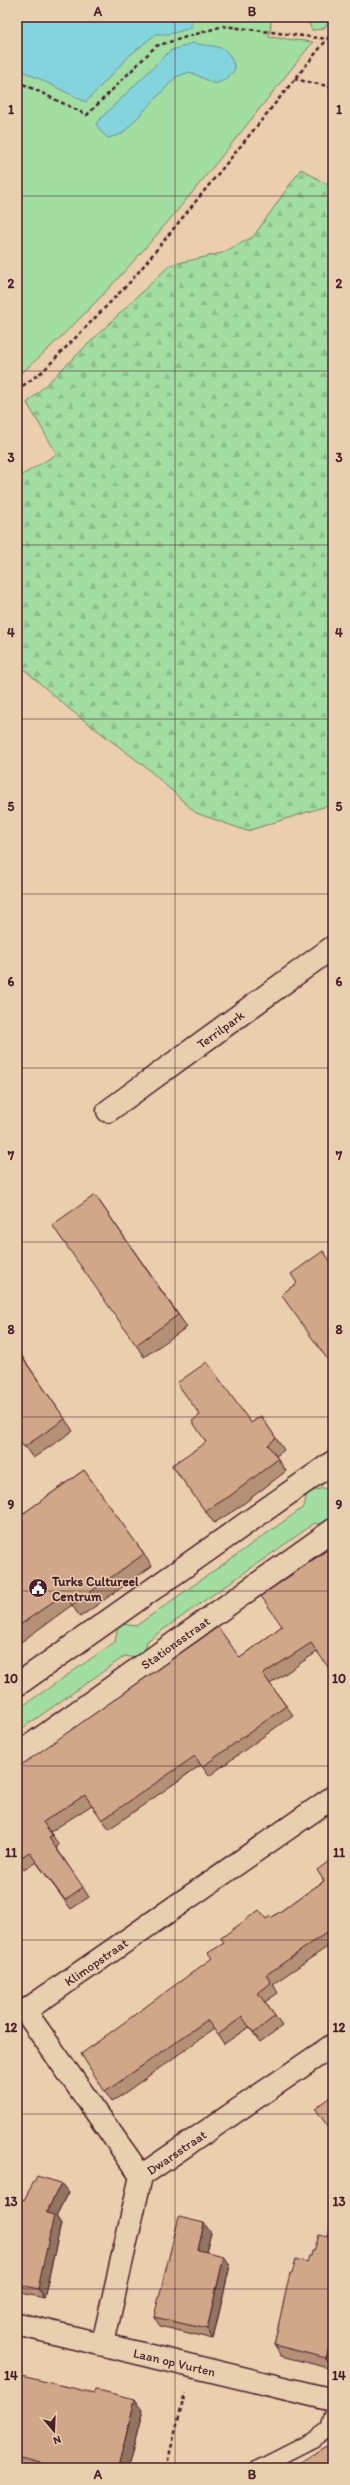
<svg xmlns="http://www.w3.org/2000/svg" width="350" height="2485" viewBox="0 0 350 2485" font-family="Itim,sans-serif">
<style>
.green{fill:#a2dda2;stroke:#767e66}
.forest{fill:url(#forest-firs);stroke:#767e66}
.water{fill:#84d4dd;stroke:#6d8c96}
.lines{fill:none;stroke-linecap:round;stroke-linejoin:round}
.service-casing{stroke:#4a1f2b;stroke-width:17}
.minor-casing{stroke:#4a1f2b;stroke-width:25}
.path{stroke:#4a1f2b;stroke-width:2.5;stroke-dasharray:4 3;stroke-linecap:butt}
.service{stroke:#e8cfb0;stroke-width:14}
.minor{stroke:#e8cfb0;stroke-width:22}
.wall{fill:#b39076;stroke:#4a1f2b}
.shaded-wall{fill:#927560;stroke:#4a1f2b}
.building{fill:#d0a789;stroke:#4a1f2b}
.grid{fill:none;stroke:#4a1f2b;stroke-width:1;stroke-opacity:0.55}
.labels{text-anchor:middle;stroke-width:3;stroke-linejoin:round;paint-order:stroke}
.street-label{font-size:13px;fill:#4a1f2b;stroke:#e8cfb0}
.poi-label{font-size:13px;font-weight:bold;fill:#4a1f2b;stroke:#e8cfb0;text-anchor:start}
.neatline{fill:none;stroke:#4a1f2b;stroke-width:1.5}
.grid-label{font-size:13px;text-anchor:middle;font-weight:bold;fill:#4a1f2b}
</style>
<defs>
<pattern id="forest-firs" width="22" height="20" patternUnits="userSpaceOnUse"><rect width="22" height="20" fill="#a2dda2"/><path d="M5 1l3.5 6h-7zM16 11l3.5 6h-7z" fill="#8dbd8c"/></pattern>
</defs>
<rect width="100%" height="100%" fill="#eacead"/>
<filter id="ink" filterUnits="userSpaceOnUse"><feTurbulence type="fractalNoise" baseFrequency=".025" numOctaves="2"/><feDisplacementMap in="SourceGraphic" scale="8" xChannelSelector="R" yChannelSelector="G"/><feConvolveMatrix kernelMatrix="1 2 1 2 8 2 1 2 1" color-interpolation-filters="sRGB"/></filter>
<g filter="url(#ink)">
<g class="green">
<path d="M17,17H272L269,37L313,42C219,158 130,280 17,377Z"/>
<path d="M306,17H333V18L323,29L312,30Z"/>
<path d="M323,1488L333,1493V1522L328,1526L315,1523L147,1641L144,1656L140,1659L125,1656L17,1732V1710L115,1642L118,1626L122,1624L136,1626L304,1507L307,1493Z"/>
</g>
<path class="forest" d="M301,169L333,188V804L247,831L196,813L147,768L68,708L17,663V478L57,454L27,403L170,265L222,253L253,237Z"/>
<g class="water">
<path d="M17,17H191V28L170,34H156L130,55L86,102L17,68Z"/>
<path d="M193,43C216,48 228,42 235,69L227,79L215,84L190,72L176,77L122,134L108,138L100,131L96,123L170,51Z"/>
</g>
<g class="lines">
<g class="service-casing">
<path id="service" d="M258,2468L313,2440L328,2429L333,2412"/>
</g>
<g class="minor-casing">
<g id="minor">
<path id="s1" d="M108,1111L333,947"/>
<path d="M17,1685L333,1462"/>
<path id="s2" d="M17,1755L333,1530"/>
<path id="s3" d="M141,2176L25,2011L333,1797"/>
<path id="s4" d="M17,2324L333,2400"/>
<path id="s5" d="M103,2343L141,2176L333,2045"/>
</g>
</g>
<g class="path">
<path d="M294,79L333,87"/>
<path d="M17,81L87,115L156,46L223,26L327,39"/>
<path d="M17,390L43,371L132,280L333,32"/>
<path d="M166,2468L185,2393"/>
</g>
<use href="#service" class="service"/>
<use href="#minor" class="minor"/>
</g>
<g class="wall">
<path d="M95,1195L187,1327L144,1357L136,1345Z"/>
<path d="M17,1349L73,1431L33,1458L17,1436Z"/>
<path d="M261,1416L284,1450L276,1456L286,1471L238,1508L214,1523L172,1465L251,1423Z"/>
<path d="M84,1470L152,1566L80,1617L72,1605L17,1645V1518Z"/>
<path d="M333,1546L317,1652L270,1684L293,1715L209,1776L201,1765L109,1829L92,1805L50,1832L59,1845L56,1847L89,1897L71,1909L36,1862L24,1870L17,1860V1768L240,1658L282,1626Z"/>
<path d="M333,1858V1943L273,1984L278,1993L265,2002L282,2026L260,2042L249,2027L224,2044L214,2029L112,2102L105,2092L266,1919L271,1918L324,1881Z"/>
<path d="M68,2192L56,2216L61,2224L44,2298L17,2292V2198L24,2200Z"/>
<path d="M333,2227V2369L281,2356L274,2345L292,2273L307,2262L314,2251L328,2237Z"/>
<path d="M211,2233L206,2252L230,2265L213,2339L160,2326L154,2317Z"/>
<path d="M17,2375L143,2410L128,2468H22L17,2467Z"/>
</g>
<g class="shaded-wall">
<path d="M61,2183L68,2192L56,2216L61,2224L44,2298L38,2289L46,2213Z"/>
<path d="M204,2223L211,2233L204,2259L198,2250Z"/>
<path d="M224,2256L230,2265L213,2339L207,2329Z"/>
<path d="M333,2333V2368L326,2358Z"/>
<path d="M135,2399L143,2410L128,2468H118Z"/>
</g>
<g class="building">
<path d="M95,1195L178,1315L136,1345L52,1225Z"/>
<path d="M323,1251L333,1265V1367L282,1296L283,1293L297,1283L291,1274Z"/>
<path d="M17,1350L65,1419L24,1447L17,1436Z"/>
<path d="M207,1362L251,1423L261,1416L276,1438L268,1445L278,1459L230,1496L205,1511L172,1465L206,1442L192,1421L200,1415L177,1383Z"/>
<path d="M84,1470L144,1554L72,1605L64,1594L17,1627V1518Z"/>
<path d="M333,1546V1674L311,1643L263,1674L286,1706L202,1767L195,1756L102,1820L85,1795L43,1822L52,1835L49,1838L83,1887L65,1900L29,1852L18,1860L17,1859V1768L218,1627L240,1658L282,1626L261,1596Z"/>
<path d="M333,1858V1928L266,1975L271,1983L258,1993L275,2016L254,2033L242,2017L218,2035L207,2020L105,2092L81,2054L212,1958L208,1953L224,1943L221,1938L259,1910L266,1919L270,1916L271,1918L324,1881L317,1870Z"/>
<path d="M333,2095V2134L315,2108Z"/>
<path d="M37,2176L61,2183L46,2213L54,2215L38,2289L17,2284V2198L24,2200Z"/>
<path d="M179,2217L204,2223L198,2250L224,2256L207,2329L154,2317Z"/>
<path d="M331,2226L333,2227V2333L326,2358L274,2345L290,2273H292L296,2259L307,2262L309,2256H311L312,2251H314L319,2235L328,2237Z"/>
<path d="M17,2375L94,2393L95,2390L102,2391L135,2399L118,2468H61L17,2457Z"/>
<path d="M326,2446L333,2457V2468H291Z"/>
</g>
</g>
<path class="grid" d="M175,17V2468M17,196H333M17,371H333M17,545H333M17,719H333M17,894H333M17,1068H333M17,1242H333M17,1417H333M17,1591H333M17,1766H333M17,1940H333M17,2114H333M17,2289H333"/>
<defs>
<g id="civic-disc" transform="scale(1)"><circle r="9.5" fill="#4a1f2b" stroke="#e8cfb0"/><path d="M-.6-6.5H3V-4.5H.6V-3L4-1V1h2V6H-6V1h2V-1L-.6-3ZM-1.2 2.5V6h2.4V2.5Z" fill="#fff"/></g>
</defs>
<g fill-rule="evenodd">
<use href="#civic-disc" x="38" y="1588"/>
</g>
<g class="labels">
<g class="street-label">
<text dy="5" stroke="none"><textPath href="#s1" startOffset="139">Terrilpark</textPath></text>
<text dy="5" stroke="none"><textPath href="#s2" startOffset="194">Stationsstraat</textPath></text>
<text dy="5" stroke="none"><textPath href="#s3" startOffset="288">Klimopstraat</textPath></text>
<text dy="5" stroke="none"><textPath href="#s5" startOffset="214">Dwarsstraat</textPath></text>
<text dy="5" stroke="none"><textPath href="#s4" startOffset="162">Laan op Vurten</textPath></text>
</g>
<g class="poi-label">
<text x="52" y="1586">Turks Cultureel<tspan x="52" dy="15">Centrum</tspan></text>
</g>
</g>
<rect width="350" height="2485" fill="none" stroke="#e8cfb0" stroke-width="44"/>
<g transform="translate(54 2431) rotate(161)" stroke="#e8cfb0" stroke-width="3" paint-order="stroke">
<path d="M0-3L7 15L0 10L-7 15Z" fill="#4a1f2b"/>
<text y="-6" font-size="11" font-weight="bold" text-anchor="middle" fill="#4a1f2b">N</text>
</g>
<rect x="22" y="22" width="306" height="2441" class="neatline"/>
<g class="grid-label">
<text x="98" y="16">A</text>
<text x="252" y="16">B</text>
<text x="11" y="114">1</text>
<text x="339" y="114">1</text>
<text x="11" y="288">2</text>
<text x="339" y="288">2</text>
<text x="11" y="462">3</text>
<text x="339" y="462">3</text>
<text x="11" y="637">4</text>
<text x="339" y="637">4</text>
<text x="11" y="811">5</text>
<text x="339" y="811">5</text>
<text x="11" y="986">6</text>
<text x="339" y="986">6</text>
<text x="11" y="1160">7</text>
<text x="339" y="1160">7</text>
<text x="11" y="1334">8</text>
<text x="339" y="1334">8</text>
<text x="11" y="1509">9</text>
<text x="339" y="1509">9</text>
<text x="11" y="1683">10</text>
<text x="339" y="1683">10</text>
<text x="11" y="1857">11</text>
<text x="339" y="1857">11</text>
<text x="11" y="2032">12</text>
<text x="339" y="2032">12</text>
<text x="11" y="2206">13</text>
<text x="339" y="2206">13</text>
<text x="11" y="2380">14</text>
<text x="339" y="2380">14</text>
<text x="98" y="2479">A</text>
<text x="252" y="2479">B</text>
</g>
</svg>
